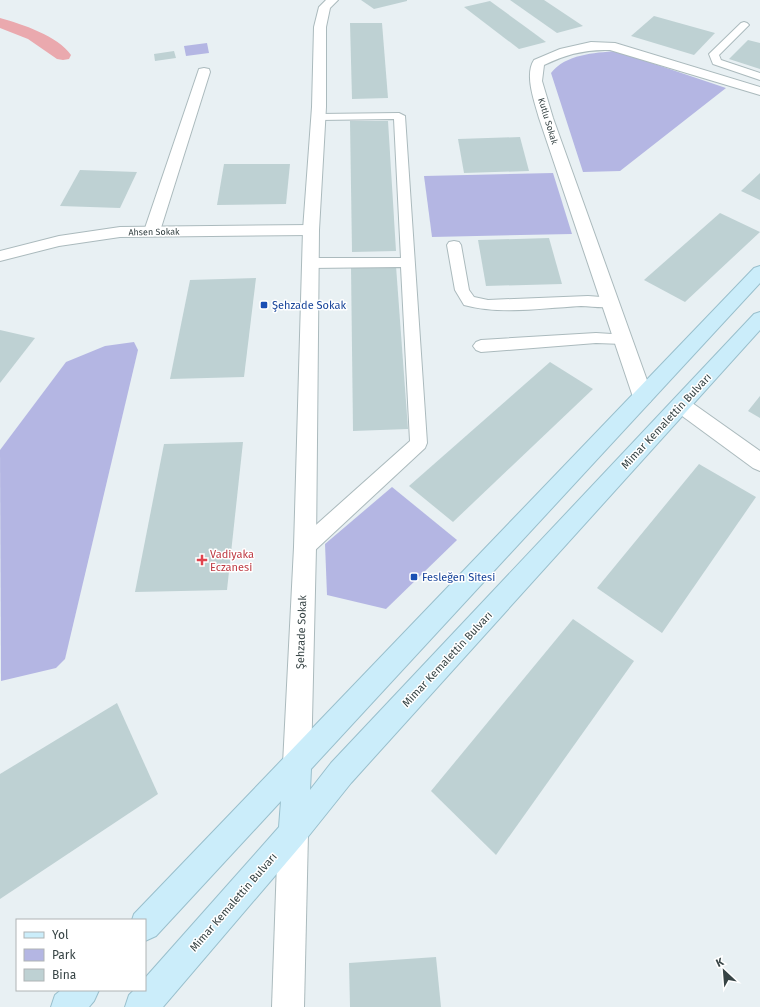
<svg xmlns="http://www.w3.org/2000/svg" width="760" height="1007" viewBox="0 0 760 1007" font-family="'Fira Sans',sans-serif">
<style>
.green{fill:#b4b6e3}
.lines{fill:none;stroke-linecap:round;stroke-linejoin:round}
.canal{fill:#eaa9ae;fill-rule:evenodd}
.building{fill:#bed1d3}
.service-casing{stroke:#abbabd;stroke-width:2}
.minor-casing{stroke:#abbabd;stroke-width:2}
.tertiary-casing{stroke:#abbabd;stroke-width:2}
.secondary-casing{stroke:#99bfcc;stroke-width:2}
.service{fill:#fff;fill-rule:evenodd}
.minor{fill:#fff;fill-rule:evenodd}
.tertiary{fill:#fff;fill-rule:evenodd}
.secondary{fill:#cbedfa;fill-rule:evenodd}
.transit-dot{fill:#1a4fb4;stroke:#fff;stroke-width:1.5}
.health-dot{fill:#e0444e;stroke:#fff;stroke-width:1.5}
.labels{text-anchor:middle;stroke-width:3;stroke-linejoin:round;paint-order:stroke}
.far-street-label{font-size:9px;fill:#374445;stroke:#fff}
.transit-label{font-size:11px;fill:#164399;stroke:#fff;text-anchor:start}
.street-label{font-size:11px;fill:#374445;stroke:#fff}
.health-label{font-size:11px;fill:#be3a42;stroke:#fff;text-anchor:start}
</style>
<rect width="100%" height="100%" fill="#e8f0f3"/>
<g class="green">
<path d="M207,43L209,53L186,56L184,46Z"/>
<path d="M616,51L726,88L620,171L583,172L551,73C566,54 594,53 616,51Z"/>
<path d="M553,173L572,234L432,237L424,176Z"/>
<path d="M134,342L138,350L65,659L56,668L1,681L0,450L66,362L105,346Z"/>
<path d="M392,487L457,540L386,609L327,595L325,544Z"/>
</g>
<g class="lines">
<path class="canal" d="M0,18C22,24 58,36 71,55L69,59L63,60L57,59L28,39L0,28Z"/>
</g>
<g class="building">
<path d="M361,0H407V1L374,9Z"/>
<path d="M510,0H544L583,26L557,33Z"/>
<path d="M490,1L527,28L546,42L519,49L464,7Z"/>
<path d="M654,16L715,33L694,55L631,36Z"/>
<path d="M350,23H382L388,98L352,99Z"/>
<path d="M748,40L760,43V69L729,59Z"/>
<path d="M174,51L176,58L155,61L154,54Z"/>
<path d="M350,121H388L396,251L352,252Z"/>
<path d="M520,137L529,171L464,173L458,139Z"/>
<path d="M224,164H290L286,204L217,205Z"/>
<path d="M80,170L137,172L120,208L60,206Z"/>
<path d="M760,173V200L741,191Z"/>
<path d="M720,213L760,232L685,302L644,280Z"/>
<path d="M549,238L562,284L486,286L478,240Z"/>
<path d="M396,266L408,429L353,431L351,267Z"/>
<path d="M256,278L244,377L170,379L190,280Z"/>
<path d="M0,330L35,338L0,383Z"/>
<path d="M550,362L593,389L453,522L409,486Z"/>
<path d="M760,396V418L748,411Z"/>
<path d="M243,442L227,590L135,592L164,444Z"/>
<path d="M699,464L756,497L662,633L597,588Z"/>
<path d="M573,619L634,661L496,855L431,791Z"/>
<path d="M117,703L158,794L0,899V774Z"/>
<path d="M436,957L441,1007H350L349,963Z"/>
</g>
<g class="lines">
<g class="service-casing">
<g id="service">
<path d="M744,22L747,23L749,25L719,55L721,60L760,73V80L713,64L709,54L741,23Z"/>
<path d="M399,113L405,116L427,443L425,448L312,553L305,555L298,553L296,547L298,541L410,441L401,267L310,268L305,266L303,263L305,260L310,258H401L394,119L319,120L313,117L319,114Z"/>
<path d="M454,241L459,242L461,245L469,290L474,297L488,300L588,296L615,298L617,302L615,306C604,309 592,306 581,306C544,308 500,315 464,305L455,290L447,245L449,242Z"/>
<path d="M596,333L628,335L631,339L628,343L623,344L596,343L481,352L476,350L473,346L476,342L481,340Z"/>
</g>
</g>
<g class="minor-casing">
<g id="minor">
<path d="M326,0H338L330,8L326,27V107L319,230L316,547L311,764L307,774L297,778L287,774L283,764L294,547L303,230L312,107L314,27L319,7Z"/>
<path d="M591,42L615,43L760,87V95L610,50C586,49 566,54 544,65L542,81L553,118L653,397L650,402L643,405L636,402L633,397L539,118C535,103 524,75 534,60L560,49Z"/>
<path d="M204,68L209,69L210,72L160,231L158,235L152,236L146,235L144,231L198,72L199,69Z"/>
<path d="M681,397L688,400L760,451V471L753,468L674,410L671,405L674,400Z"/>
</g>
</g>
<g class="tertiary-casing">
<g id="tertiary">
<path d="M311,225L317,226L319,230L317,234L311,235L120,237L59,246L0,261V251L59,236L120,227Z"/>
<path d="M293,818L303,823L308,833L304,1007H272L278,833L283,823Z"/>
</g>
</g>
<g class="secondary-casing">
<g id="secondary">
<path d="M760,266V283L311,769L310,790L331,763L754,314L760,312V330L351,783L303,843L163,1007H125L129,995L134,990H145V978L279,827L281,801L156,936L145,941V920H132L134,914L754,268Z"/>
<path d="M61,990H99L94,1001L89,1007H51L55,995Z"/>
</g>
</g>
<use href="#service" class="service"/>
<use href="#minor" class="minor"/>
<use href="#tertiary" class="tertiary"/>
<use href="#secondary" class="secondary"/>
</g>
<g class="transit-dot">
<rect x="260" y="301" width="8" height="8" rx="2"/>
<rect x="410" y="573" width="8" height="8" rx="2"/>
</g>
<path class="health-dot" d="M200 554h4v4h4v4h-4v4h-4v-4h-4v-4h4z"/>
<g class="labels">
<g class="far-street-label">
<text transform="translate(548 121) rotate(73)" y="3">Kutlu Sokak</text>
<text transform="translate(154 232) rotate(-1)" y="3">Ahsen Sokak</text>
</g>
<g class="transit-label">
<text x="272" y="309">Şehzade Sokak</text>
<text x="422" y="581">Fesleğen Sitesi</text>
</g>
<g class="street-label">
<text transform="translate(666 421) rotate(-47)" y="4">Mimar Kemalettin Bulvarı</text>
<text transform="translate(301 632) rotate(-88)" y="4">Şehzade Sokak</text>
<text transform="translate(447 659) rotate(-47)" y="4">Mimar Kemalettin Bulvarı</text>
<text transform="translate(233 902) rotate(-49)" y="4">Mimar Kemalettin Bulvarı</text>
</g>
<g class="health-label">
<text x="210" y="558">Vadiyaka<tspan x="210" dy="13">Eczanesi</tspan></text>
</g>
</g>
<rect x="16" y="919" width="130" height="72" fill="#ffffff" stroke="#afb4b5"/>
<rect x="24" y="932" width="20" height="6" fill="#cbedfa" stroke="#afb4b5"/>
<text x="52" y="939" font-size="12" fill="#374445">Yol</text>
<rect x="24" y="949" width="20" height="12" fill="#b4b6e3" stroke="#afb4b5"/>
<text x="52" y="959" font-size="12" fill="#374445">Park</text>
<rect x="24" y="969" width="20" height="12" fill="#bed1d3" stroke="#afb4b5"/>
<text x="52" y="979" font-size="12" fill="#374445">Bina</text>
<g transform="translate(724 971) rotate(334)" stroke="#ffffff" stroke-width="3" paint-order="stroke">
<path d="M0-3L7 15L0 10L-7 15Z" fill="#374445"/>
<text y="-6" font-size="11" font-weight="bold" text-anchor="middle" fill="#374445">K</text>
</g>
</svg>
